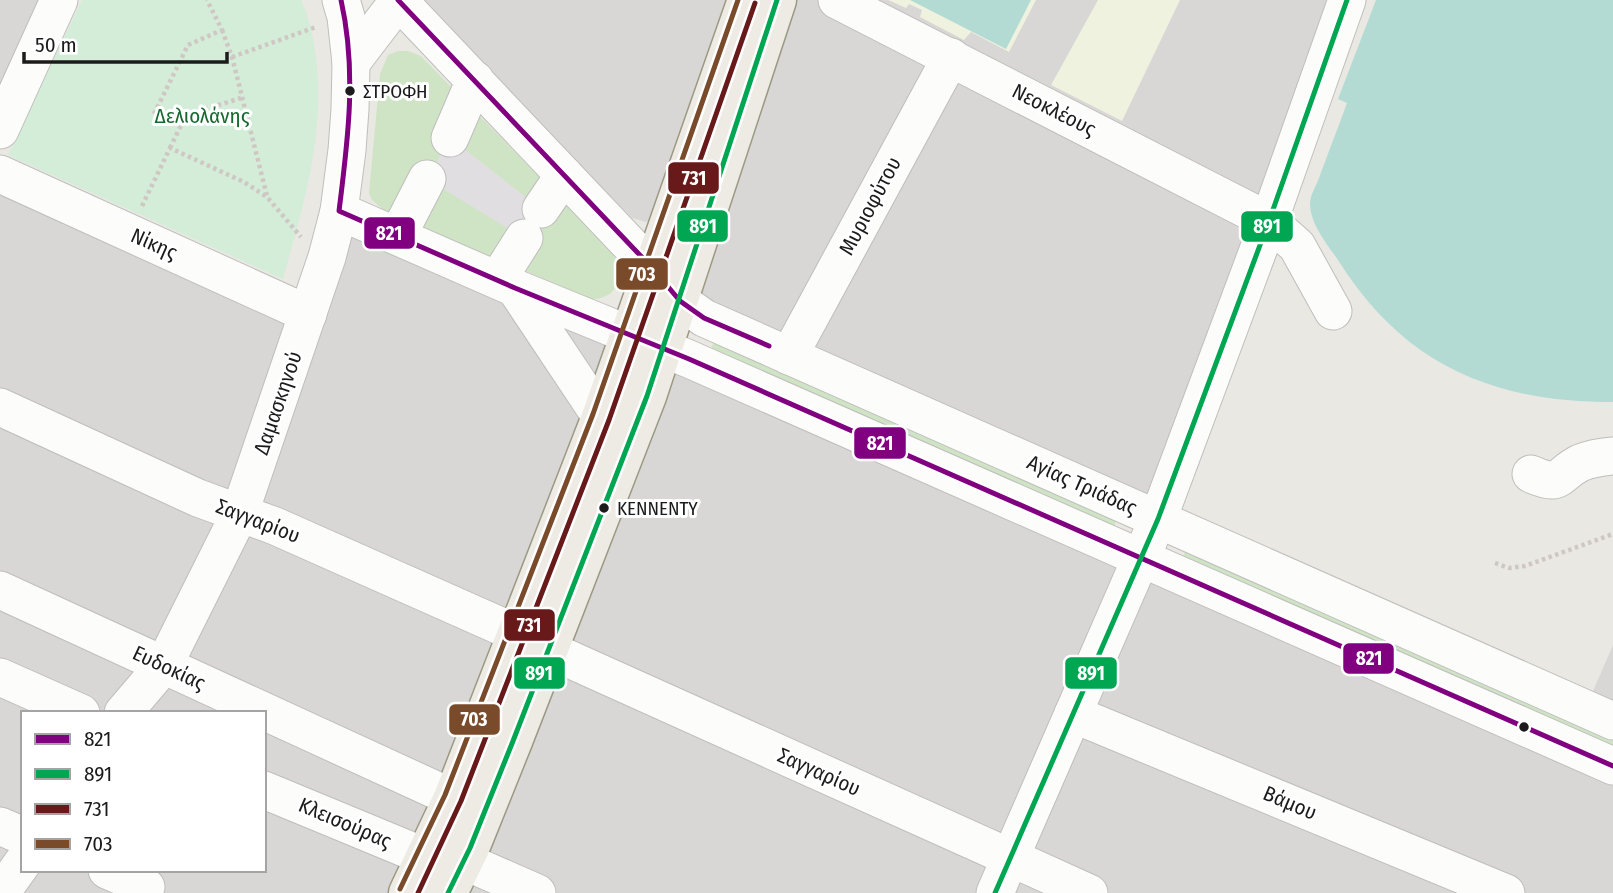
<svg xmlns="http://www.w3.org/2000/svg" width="1613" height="893" viewBox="0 0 1613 893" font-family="'Fira Sans Condensed',sans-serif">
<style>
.residential{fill:#d8d7d5;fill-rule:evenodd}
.education{fill:#eef2df}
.grass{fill:#cfe4c5}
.park{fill:#d4edd9}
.pitch{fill:#b4dbd3}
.plaza{fill:#e0dee1}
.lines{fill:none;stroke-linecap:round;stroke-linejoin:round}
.minor-casing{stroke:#bfbebc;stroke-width:39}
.major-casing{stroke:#9b9984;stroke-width:41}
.path{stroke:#cfc7c3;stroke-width:4.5;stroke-dasharray:3.5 3.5;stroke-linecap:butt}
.minor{stroke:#fcfcfb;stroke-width:37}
.major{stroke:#eeebe4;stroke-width:38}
.bus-1-casing{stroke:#fff;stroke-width:10}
.bus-2-casing{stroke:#fff;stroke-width:10}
.bus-3-casing{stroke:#fff;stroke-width:10}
.bus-4-casing{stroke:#fff;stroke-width:10}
.bus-1{stroke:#800080;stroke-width:5}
.bus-2{stroke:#00a651;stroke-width:5}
.bus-3{stroke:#681a1a;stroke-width:5}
.bus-4{stroke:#7a4b2a;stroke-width:5}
.bus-dot{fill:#1b1b1b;stroke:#fff;stroke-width:2.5}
.labels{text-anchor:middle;stroke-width:6;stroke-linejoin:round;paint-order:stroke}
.bus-label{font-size:19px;fill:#1b1b1b;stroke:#fff;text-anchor:start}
.street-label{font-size:21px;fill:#1b1b1b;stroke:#fff}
.park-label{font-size:21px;fill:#186931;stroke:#fff}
.line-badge{stroke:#fff;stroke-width:2.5}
.badge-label{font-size:19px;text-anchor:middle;font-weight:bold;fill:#fff}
</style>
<rect width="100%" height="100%" fill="#e9e8e3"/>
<g class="residential">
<path d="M0,0H47L0,107Z"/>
<path d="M423,0H728L658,218L646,222L632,218L523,108Z"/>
<path d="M790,0H1329L1149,500L705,304L697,281Z"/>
<path d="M0,181L318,324L351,226L616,343L520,596L391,893H0ZM23,713H264V870H23Z"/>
<path d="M688,367L1613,785V893H460L667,375Z"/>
<path d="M1613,645V709L1590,698Z"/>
</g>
<g class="education">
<path d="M888,0H1036L1009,52L971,32L964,40L920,17L922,10L909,4L906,8Z"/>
<path d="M1098,0H1180L1122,121L1051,85Z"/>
</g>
<g class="grass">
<path d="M398,51H408L421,56L609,248C623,268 624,298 592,299L386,212L372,200L369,193L380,74L388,55Z"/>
<path d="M716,337L1119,514L1113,529L710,351Z"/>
<path d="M1188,545L1613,732V750L1182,559Z"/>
</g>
<path class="park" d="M82,0H301C310,18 313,38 316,57C325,137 304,203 283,279L8,155Z"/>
<g class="pitch">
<path d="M910,0H1031L1006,49Z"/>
<path d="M1376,0H1613V402C1492,402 1404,365 1338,260C1327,244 1310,224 1310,203C1310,196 1316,186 1319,178C1328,153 1338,128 1347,103L1338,99Z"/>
</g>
<path class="plaza" d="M450,138L541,209L524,238L427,179Z"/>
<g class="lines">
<g class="minor-casing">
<g id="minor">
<path d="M398,0L654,270L680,301L704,318L1613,721"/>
<path d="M837,0L1269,221L1297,246L1333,311"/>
<path d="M351,63L399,0"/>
<path d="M0,130L59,0"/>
<path d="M450,138L475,80"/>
<path d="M0,174L308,314"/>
<path d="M541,209L564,175"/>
<path d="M339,211L515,288L689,359L1613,766"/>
<path d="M398,235L427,179"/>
<path d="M498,279L524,238"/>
<path d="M515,288L601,417"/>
<path d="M789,356L951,57"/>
<path d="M0,407L198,498L275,526L516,633"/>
<path d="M1531,474C1563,488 1556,475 1580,463C1590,459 1602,457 1613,456"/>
<path d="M0,590L453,798"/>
<path d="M549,650L1089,893"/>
<path d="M0,677L81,713"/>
<path d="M123,713L164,665L239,515L327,257L339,211L347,150L350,109L351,63L346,17L341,0"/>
<path d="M1073,714L1506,893"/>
<path d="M264,790L426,857"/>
<path d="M0,826L23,836"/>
<path d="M464,861L537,893"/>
<path d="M107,870L146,887"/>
<path d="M1,893L23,862"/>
<path d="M995,893L1158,519L1269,221L1347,0"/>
</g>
</g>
<g class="major-casing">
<g id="major">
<path d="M408,893L453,798L601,417L747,0"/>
<path d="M448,893L470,848L513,741L647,396L777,0"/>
</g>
</g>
<g class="path">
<path d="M222,30L232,57L267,196"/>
<path d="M232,57L316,27"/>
<path d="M154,114L188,45L222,30L207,0"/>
<path d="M170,148L186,115L241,98"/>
<path d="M142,206L170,148L244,182L267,197L301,237"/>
<path d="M1495,563L1509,568L1525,566L1613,534"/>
</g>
<use href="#minor" class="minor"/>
<use href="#major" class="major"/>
<g class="bus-1-casing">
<g id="bus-1">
<path d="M341,0C357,71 348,140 339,211L515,288L689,359L1613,766"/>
<path d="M398,0L654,270L680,301L704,318L769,346"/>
</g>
</g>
<g class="bus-2-casing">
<g id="bus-2">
<path d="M448,893L470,848L513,741L647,396L777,0"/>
<path d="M995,893L1158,519L1269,221L1347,0"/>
</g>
</g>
<g class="bus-3-casing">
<path id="bus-3" d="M418,893L461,801L609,420L755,3"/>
</g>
<g class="bus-4-casing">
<path id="bus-4" d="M400,889L445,795L593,414L738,0"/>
</g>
<use href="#bus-1" class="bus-1"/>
<use href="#bus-2" class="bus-2"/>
<use href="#bus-3" class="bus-3"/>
<use href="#bus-4" class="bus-4"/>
</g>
<g class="bus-dot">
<circle cx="350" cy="91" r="6"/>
<circle cx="604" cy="508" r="6"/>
<circle cx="1524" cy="727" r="6"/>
</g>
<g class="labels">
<g class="bus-label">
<text x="363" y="98">ΣΤΡΟΦΗ</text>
<text x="617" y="515">ΚΕΝΝΕΝΤΥ</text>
</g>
<g class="street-label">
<text transform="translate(1054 110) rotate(27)" y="7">Νεοκλέους</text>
<text transform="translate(870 206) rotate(-62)" y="7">Μυριοφύτου</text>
<text transform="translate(154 244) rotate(24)" y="7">Νίκης</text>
<text transform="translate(278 403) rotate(-71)" y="7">Δαμασκηνού</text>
<text transform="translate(1082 485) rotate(24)" y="7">Αγίας Τριάδας</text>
<text transform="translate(258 521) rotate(21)" y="7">Σαγγαρίου</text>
<text transform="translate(169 668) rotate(25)" y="7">Ευδοκίας</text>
<text transform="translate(819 772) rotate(24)" y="7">Σαγγαρίου</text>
<text transform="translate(1290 803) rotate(23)" y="7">Βάμου</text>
<text transform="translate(345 823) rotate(23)" y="7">Κλεισούρας</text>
</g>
<g class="park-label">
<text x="202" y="123">Δελιολάνης</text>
</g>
</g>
<g class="line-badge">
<rect x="667" y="161" width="53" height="34" rx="7" fill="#681a1a"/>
<rect x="676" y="209" width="53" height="34" rx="7" fill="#00a651"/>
<rect x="1240" y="210" width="54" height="33" rx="7" fill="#00a651"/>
<rect x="363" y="216" width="53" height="34" rx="7" fill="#800080"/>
<rect x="615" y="257" width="54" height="34" rx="7" fill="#7a4b2a"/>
<rect x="853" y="426" width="54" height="34" rx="7" fill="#800080"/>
<rect x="503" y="608" width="53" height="34" rx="7" fill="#681a1a"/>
<rect x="1342" y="642" width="53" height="33" rx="7" fill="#800080"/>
<rect x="1064" y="656" width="54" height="34" rx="7" fill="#00a651"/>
<rect x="513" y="656" width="53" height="34" rx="7" fill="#00a651"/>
<rect x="448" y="703" width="53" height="33" rx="7" fill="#7a4b2a"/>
</g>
<g class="badge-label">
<text x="694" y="185">731</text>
<text x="703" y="233">891</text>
<text x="1267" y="233">891</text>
<text x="389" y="240">821</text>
<text x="642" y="281">703</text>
<text x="880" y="450">821</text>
<text x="529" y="632">731</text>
<text x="1369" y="665">821</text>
<text x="1091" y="680">891</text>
<text x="539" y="680">891</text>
<text x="474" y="726">703</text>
</g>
<rect x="21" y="711" width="245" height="161" fill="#ffffff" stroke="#a4a4a4" stroke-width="2"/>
<rect x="35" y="734" width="35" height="10" fill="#800080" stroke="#a4a4a4" stroke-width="2"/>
<text x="84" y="746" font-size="21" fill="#1b1b1b">821</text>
<rect x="35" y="769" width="35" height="10" fill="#00a651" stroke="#a4a4a4" stroke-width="2"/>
<text x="84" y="781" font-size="21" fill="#1b1b1b">891</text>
<rect x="35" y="804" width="35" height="10" fill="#681a1a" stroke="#a4a4a4" stroke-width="2"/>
<text x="84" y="816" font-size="21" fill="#1b1b1b">731</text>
<rect x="35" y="839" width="35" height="10" fill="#7a4b2a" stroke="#a4a4a4" stroke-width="2"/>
<text x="84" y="851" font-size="21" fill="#1b1b1b">703</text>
<path d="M24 52v10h203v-10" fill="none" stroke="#1b1b1b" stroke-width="3.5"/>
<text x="35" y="52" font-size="21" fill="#1b1b1b" stroke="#ffffff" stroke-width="5" paint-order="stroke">50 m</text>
</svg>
